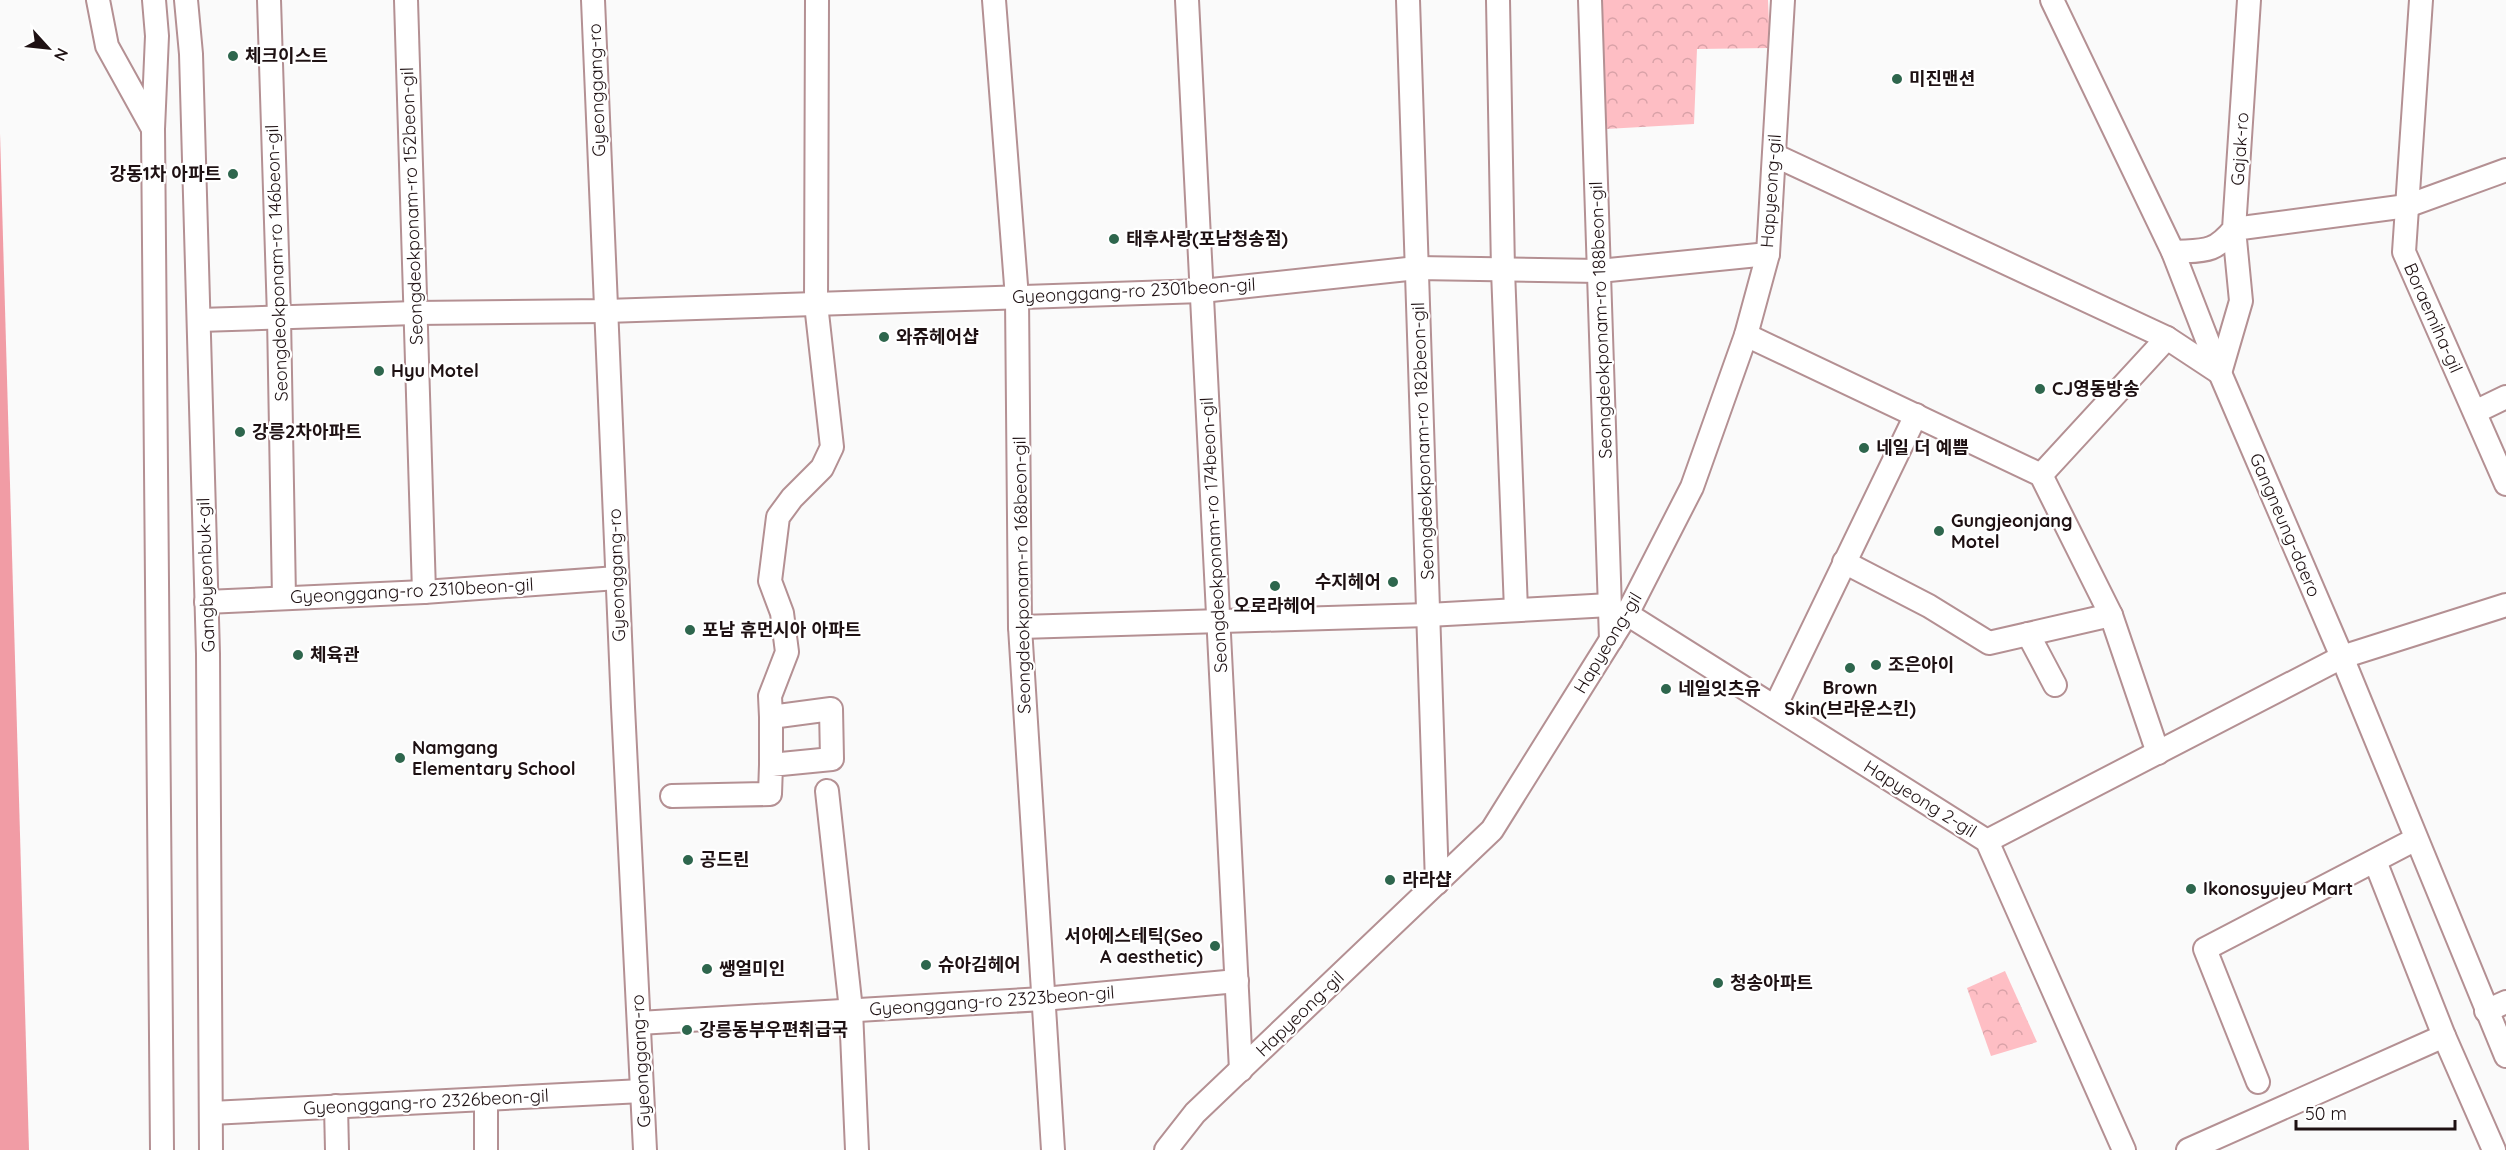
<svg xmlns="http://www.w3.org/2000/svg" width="2506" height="1150" viewBox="0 0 2506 1150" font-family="Quicksand,'Noto Sans KR',sans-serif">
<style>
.forest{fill:url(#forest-crowns)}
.water{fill:#f19ca5}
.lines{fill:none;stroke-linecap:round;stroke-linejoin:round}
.minor-casing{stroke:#b49093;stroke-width:26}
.minor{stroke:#fff;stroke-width:22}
.poi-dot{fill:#2e664d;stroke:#fff;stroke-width:2}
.labels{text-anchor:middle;stroke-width:4.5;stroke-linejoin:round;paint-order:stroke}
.poi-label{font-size:18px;font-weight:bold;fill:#1e1113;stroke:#fff;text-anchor:start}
.street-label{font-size:18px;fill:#1e1113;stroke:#fff}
</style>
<defs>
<pattern id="forest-crowns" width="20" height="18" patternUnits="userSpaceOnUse" patternTransform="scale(1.5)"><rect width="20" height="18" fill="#febec4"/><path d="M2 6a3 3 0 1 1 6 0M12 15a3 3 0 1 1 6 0" fill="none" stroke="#d9a2a8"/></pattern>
</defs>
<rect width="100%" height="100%" fill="#fafafa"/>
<g class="forest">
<path d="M1602,0H1768L1770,48L1697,49L1694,124L1606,129Z"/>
<path d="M2005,971L2037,1042L1991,1056L1967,988Z"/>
</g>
<path class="water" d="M0,133L29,1150H0Z"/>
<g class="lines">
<g class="minor-casing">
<g id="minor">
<path d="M98,0L107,46L153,129"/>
<path d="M154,0L157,36L153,129L162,1150"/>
<path d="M186,0L191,54L208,654L211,1150"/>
<path d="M269,0L279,317L284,598"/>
<path d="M406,0L424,592"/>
<path d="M593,0L623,707L645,1150"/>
<path d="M994,0L1017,298L1020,627L1053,1150"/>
<path d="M1187,0L1241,1070"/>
<path d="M1408,0L1437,883"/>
<path d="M1498,0L1503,270L1516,610"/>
<path d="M1590,0L1611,640"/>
<path d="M2052,0L2173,252L2220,373L2342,657L2506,1056"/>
<path d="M2421,0L2404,252L2506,484"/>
<path d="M1774,155L2167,338L2220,373L2241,301L2234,229L2407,206L2506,170"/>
<path d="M2173,252C2204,250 2213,254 2234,229L2249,0"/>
<path d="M199,320L415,313L606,311L1202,291L1417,268L1599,271L1768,254"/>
<path d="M1746,335L2041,475L2111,615L2158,753"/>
<path d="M2475,412L2506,397"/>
<path d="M2041,475L2167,338"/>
<path d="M1844,562L1929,606L1989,643L2111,615"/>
<path d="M206,602L424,592L617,578"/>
<path d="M1627,614L1987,841L2124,1150"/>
<path d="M1020,627L1428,615L1610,605"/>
<path d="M2028,634L2055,685"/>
<path d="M1775,707L1916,415"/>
<path d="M771,765V717"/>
<path d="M827,791L851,1010L857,1150"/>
<path d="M672,796L770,794L771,765L832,759L831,709L771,717L770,696L787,652L782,613L770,581L778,517L792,498L822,468L832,447L816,304L817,0"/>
<path d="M1987,841L2342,657L2506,605"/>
<path d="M2375,861L2444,1036L2494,1150"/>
<path d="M2486,1011L2506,1002"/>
<path d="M639,1023L1043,999L1237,981"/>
<path d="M2258,1082L2205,949L2416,839"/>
<path d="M336,1106L337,1150"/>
<path d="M211,1113L642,1091"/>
<path d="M486,1150V1099"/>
<path d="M1166,1150L1195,1113L1492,830L1627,614L1692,487L1746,335L1768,254L1783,0"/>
<path d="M2188,1150L2444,1036"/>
</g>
</g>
<use href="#minor" class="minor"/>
</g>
<g class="poi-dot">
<circle cx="233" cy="56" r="6"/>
<circle cx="1897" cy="79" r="6"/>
<circle cx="233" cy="174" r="6"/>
<circle cx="1114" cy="239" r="6"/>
<circle cx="884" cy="337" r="6"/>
<circle cx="379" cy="371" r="6"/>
<circle cx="2040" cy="389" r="6"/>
<circle cx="240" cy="432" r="6"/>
<circle cx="1864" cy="448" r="6"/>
<circle cx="1939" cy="531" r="6"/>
<circle cx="1393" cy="582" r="6"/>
<circle cx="1275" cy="586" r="6"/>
<circle cx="690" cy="630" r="6"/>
<circle cx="298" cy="655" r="6"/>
<circle cx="1876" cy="665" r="6"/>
<circle cx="1850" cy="668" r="6"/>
<circle cx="1666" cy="689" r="6"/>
<circle cx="400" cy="758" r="6"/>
<circle cx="688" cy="860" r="6"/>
<circle cx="1390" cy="880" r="6"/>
<circle cx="2191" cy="889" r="6"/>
<circle cx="1215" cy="946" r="6"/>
<circle cx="926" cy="965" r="6"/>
<circle cx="707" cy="969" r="6"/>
<circle cx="1718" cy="983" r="6"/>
<circle cx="687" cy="1030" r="6"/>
</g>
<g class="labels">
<g class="poi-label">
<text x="245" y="62">체크이스트</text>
<text x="1909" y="85">미진맨션</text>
<text x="221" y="180" text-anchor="end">강동1차 아파트</text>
<text x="1126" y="245">태후사랑(포남청송점)</text>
<text x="896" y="343">와쥬헤어샵</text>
<text x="391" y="377">Hyu Motel</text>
<text x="2052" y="395">CJ영동방송</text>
<text x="252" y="438">강릉2차아파트</text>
<text x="1876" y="454">네일 더 예쁨</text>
<text x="1951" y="527">Gungjeonjang<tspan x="1951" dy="21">Motel</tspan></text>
<text x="1381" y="588" text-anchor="end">수지헤어</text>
<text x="1275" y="612" text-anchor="middle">오로라헤어</text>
<text x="702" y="636">포남 휴먼시아 아파트</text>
<text x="310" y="661">체육관</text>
<text x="1888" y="671">조은아이</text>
<text x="1850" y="694" text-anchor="middle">Brown<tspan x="1850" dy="21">Skin(브라운스킨)</tspan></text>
<text x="1678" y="695">네일잇츠유</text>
<text x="412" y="754">Namgang<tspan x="412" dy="21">Elementary School</tspan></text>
<text x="700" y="866">공드린</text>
<text x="1402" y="886">라라샵</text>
<text x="2203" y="895">Ikonosyujeu Mart</text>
<text x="1203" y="942" text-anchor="end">서아에스테틱(Seo<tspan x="1203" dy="21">A aesthetic)</tspan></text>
<text x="938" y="971">슈아김헤어</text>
<text x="719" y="975">쌩얼미인</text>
<text x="1730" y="989">청송아파트</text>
<text x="699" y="1036">강릉동부우편취급국</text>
</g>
<g class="street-label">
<text transform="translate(597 90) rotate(-92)" y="6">Gyeonggang-ro</text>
<text transform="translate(2240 149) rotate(-86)" y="6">Gajak-ro</text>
<text transform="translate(1771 191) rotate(-86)" y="6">Hapyeong-gil</text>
<text transform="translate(412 206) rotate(-92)" y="6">Seongdeokponam-ro 152beon-gil</text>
<text transform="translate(277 263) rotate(-92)" y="6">Seongdeokponam-ro 146beon-gil</text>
<text transform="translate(1134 291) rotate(-3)" y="6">Gyeonggang-ro 2301beon-gil</text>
<text transform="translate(2433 318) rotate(66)" y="6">Boraemiha-gil</text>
<text transform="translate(1601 320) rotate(-92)" y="6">Seongdeokponam-ro 188beon-gil</text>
<text transform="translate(1423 441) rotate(-92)" y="6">Seongdeokponam-ro 182beon-gil</text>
<text transform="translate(2285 525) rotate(67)" y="6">Gangneung-daero</text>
<text transform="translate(1214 535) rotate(-93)" y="6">Seongdeokponam-ro 174beon-gil</text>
<text transform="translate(206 575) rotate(-92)" y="6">Gangbyeonbuk-gil</text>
<text transform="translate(617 575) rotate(-92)" y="6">Gyeonggang-ro</text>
<text transform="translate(1022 575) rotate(-91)" y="6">Seongdeokponam-ro 168beon-gil</text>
<text transform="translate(412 591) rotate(-3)" y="6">Gyeonggang-ro 2310beon-gil</text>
<text transform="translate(1608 643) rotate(-59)" y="6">Hapyeong-gil</text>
<text transform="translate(1920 799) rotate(32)" y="6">Hapyeong 2-gil</text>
<text transform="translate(992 1001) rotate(-4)" y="6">Gyeonggang-ro 2323beon-gil</text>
<text transform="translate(1300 1014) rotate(-44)" y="6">Hapyeong-gil</text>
<text transform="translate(641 1061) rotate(-93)" y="6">Gyeonggang-ro</text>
<text transform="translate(426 1102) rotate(-3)" y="6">Gyeonggang-ro 2326beon-gil</text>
</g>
</g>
<g transform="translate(48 48) rotate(117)" stroke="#ffffff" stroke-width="4.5" paint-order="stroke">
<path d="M0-4.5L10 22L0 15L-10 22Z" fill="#1e1113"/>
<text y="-9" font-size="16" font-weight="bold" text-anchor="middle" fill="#1e1113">N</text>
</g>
<path d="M2296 1120v9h159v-9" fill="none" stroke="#1e1113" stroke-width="3"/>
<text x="2305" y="1120" font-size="18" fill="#1e1113" stroke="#ffffff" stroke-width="4.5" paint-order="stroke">50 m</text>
</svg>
